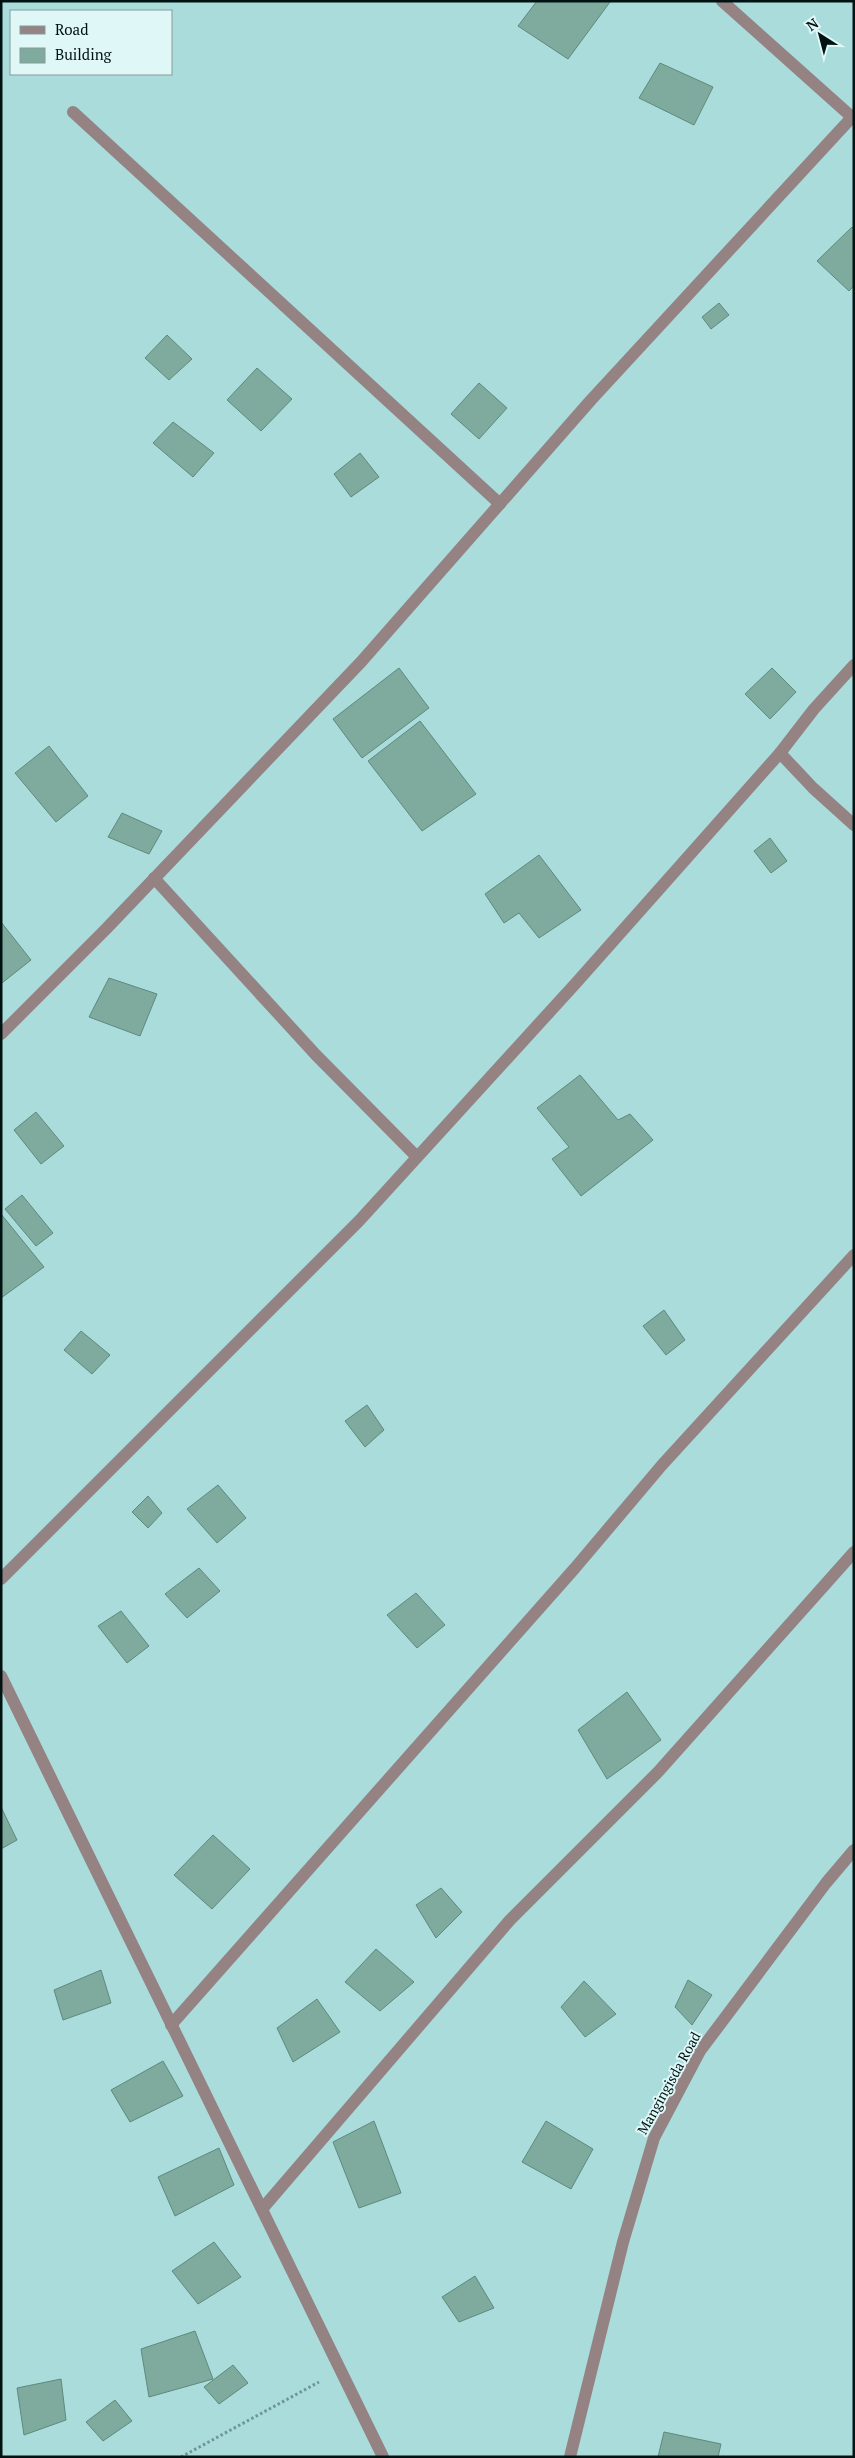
<svg xmlns="http://www.w3.org/2000/svg" width="855" height="2458" viewBox="0 0 855 2458" font-family="'PT Serif',serif">
<style>
.building{fill:#7fab9e;stroke:#5e8a7d}
.lines{fill:none;stroke-linecap:round;stroke-linejoin:round}
.path{stroke:#709696;stroke-width:3;stroke-dasharray:2.5 2.5;stroke-linecap:butt}
.minor{stroke:#958283;stroke-width:12}
.tertiary{stroke:#958283;stroke-width:12}
.labels{text-anchor:middle;stroke-width:4;stroke-linejoin:round;paint-order:stroke}
.street-label{font-size:14px;fill:#011212;stroke:#dff7f7}
</style>
<rect width="100%" height="100%" fill="#aadcdb"/>
<g class="building">
<path d="M537,1H608L610,2L568,59L518,26Z"/>
<path d="M660,63L713,87L694,125L639,98Z"/>
<path d="M852,227L854,229V286L849,291L817,261Z"/>
<path d="M719,303L729,315L711,329L702,317Z"/>
<path d="M167,335L192,359L169,380L145,358Z"/>
<path d="M257,368L292,399L261,431L227,400Z"/>
<path d="M479,383L507,408L479,439L451,414Z"/>
<path d="M173,422L214,453L193,477L153,443Z"/>
<path d="M360,453L379,477L351,497L334,474Z"/>
<path d="M399,668L429,708L362,758L333,719Z"/>
<path d="M772,668L796,692L770,719L745,694Z"/>
<path d="M420,721L476,794L422,831L368,761Z"/>
<path d="M49,746L88,796L56,822L15,773Z"/>
<path d="M122,813L162,831L149,854L108,837Z"/>
<path d="M770,838L787,861L771,873L754,851Z"/>
<path d="M539,855L581,910L539,938L519,913L504,923L485,894Z"/>
<path d="M1,922L31,960L2,983H1Z"/>
<path d="M109,978L157,994L140,1036L89,1017Z"/>
<path d="M580,1075L618,1120L630,1114L653,1140L581,1196L552,1159L569,1147L537,1108Z"/>
<path d="M36,1112L64,1146L41,1164L14,1130Z"/>
<path d="M22,1195L53,1233L36,1246L5,1209Z"/>
<path d="M1,1214L44,1267L1,1298Z"/>
<path d="M664,1310L685,1340L666,1355L643,1326Z"/>
<path d="M81,1331L110,1355L92,1374L64,1350Z"/>
<path d="M367,1405L384,1430L365,1447L345,1421Z"/>
<path d="M218,1485L246,1518L217,1543L187,1509Z"/>
<path d="M148,1496L162,1513L148,1528L132,1512Z"/>
<path d="M199,1568L220,1591L187,1618L165,1594Z"/>
<path d="M416,1593L445,1625L417,1648L387,1615Z"/>
<path d="M121,1611L149,1646L127,1663L98,1626Z"/>
<path d="M627,1692L661,1740L607,1779L578,1730Z"/>
<path d="M1,1807L17,1840L1,1849Z"/>
<path d="M213,1835L250,1869L212,1909L174,1875Z"/>
<path d="M441,1888L462,1912L436,1938L416,1905Z"/>
<path d="M376,1949L414,1982L380,2011L345,1982Z"/>
<path d="M101,1970L111,2003L63,2020L54,1990Z"/>
<path d="M688,1980L712,1995L692,2025L675,2007Z"/>
<path d="M584,1981L616,2014L585,2037L561,2007Z"/>
<path d="M317,1999L340,2032L293,2062L277,2028Z"/>
<path d="M163,2061L183,2096L130,2122L111,2090Z"/>
<path d="M374,2121L401,2193L359,2208L333,2142Z"/>
<path d="M546,2121L593,2149L571,2189L522,2162Z"/>
<path d="M219,2148L234,2185L175,2216L158,2177Z"/>
<path d="M214,2242L241,2277L198,2304L172,2271Z"/>
<path d="M475,2276L494,2308L459,2322L442,2297Z"/>
<path d="M195,2331L213,2379L149,2397L141,2349Z"/>
<path d="M233,2365L248,2383L219,2404L204,2387Z"/>
<path d="M61,2379L66,2420L24,2435L17,2388Z"/>
<path d="M115,2400L132,2421L103,2441L86,2422Z"/>
<path d="M664,2432L721,2444L718,2457H658Z"/>
</g>
<g class="lines">
<path class="path" d="M181,2457L319,2382"/>
<g class="minor">
<path d="M722,1L854,119"/>
<path d="M73,112L500,504"/>
<path d="M854,665L814,709L780,753L813,788L854,825"/>
<path d="M154,878L316,1055L417,1157"/>
<path d="M1,1034L106,929L361,662L591,400L854,115"/>
<path d="M1,1579L359,1221L576,983L780,753"/>
<path d="M1,1676L383,2457"/>
<path d="M171,2025L575,1568L662,1465L854,1255"/>
<path d="M263,2208L510,1920L658,1772L854,1552"/>
</g>
<path class="tertiary" d="M570,2457L623,2242L654,2138L700,2051L826,1883L854,1850"/>
</g>
<g class="labels">
<g class="street-label">
<text transform="translate(669 2083) rotate(-61)" y="5">Mangingisda Road</text>
</g>
</g>
<rect width="855" height="2458" fill="none" stroke="#011212" stroke-width="5"/>
<rect x="10" y="10" width="162" height="65" fill="#dff7f7" stroke="#869b9b"/>
<rect x="20" y="26" width="25" height="8" fill="#958283" stroke="#869b9b"/>
<text x="55" y="35" font-size="15" fill="#011212">Road</text>
<rect x="20" y="48" width="25" height="15" fill="#7fab9e" stroke="#869b9b"/>
<text x="55" y="60" font-size="15" fill="#011212">Building</text>
<g transform="translate(820 35) rotate(324)" stroke="#dff7f7" stroke-width="4" paint-order="stroke">
<path d="M0-4L9 19L0 12L-9 19Z" fill="#011212"/>
<text y="-8" font-size="14" font-weight="bold" text-anchor="middle" fill="#011212">N</text>
</g>
</svg>
